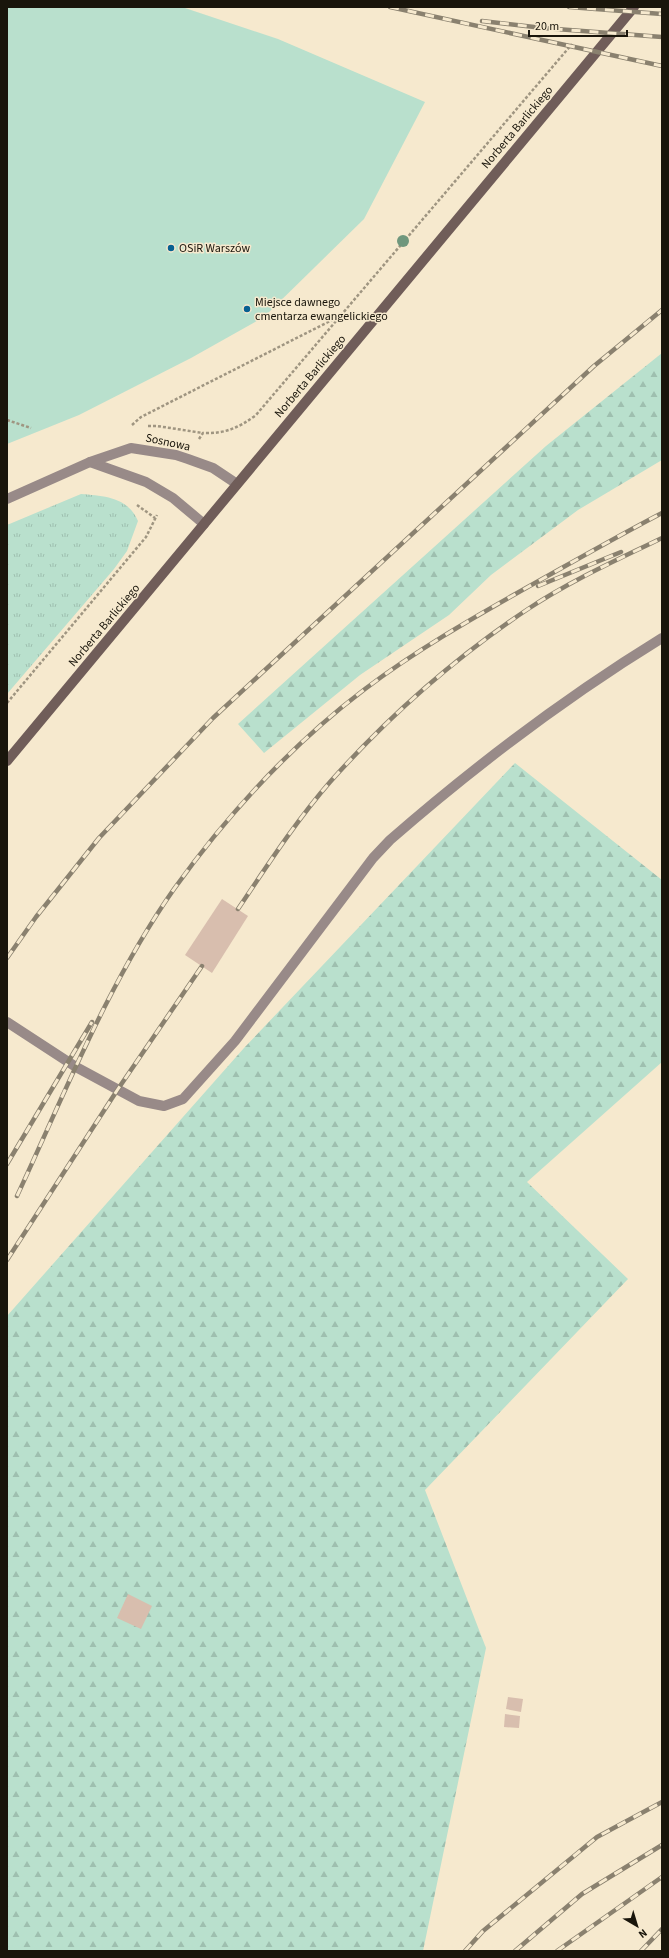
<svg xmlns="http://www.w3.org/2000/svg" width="669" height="1958" viewBox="0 0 669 1958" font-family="'Source Sans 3',sans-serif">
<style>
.grass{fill:#b9e0cd}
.forest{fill:url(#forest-firs)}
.park{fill:url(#park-tufts)}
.building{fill:#d8beae}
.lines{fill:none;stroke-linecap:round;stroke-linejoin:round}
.path{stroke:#9f9581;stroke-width:2.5;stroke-dasharray:3 2;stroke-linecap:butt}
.lane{stroke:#988a88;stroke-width:10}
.street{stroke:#988a88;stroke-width:10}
.secondary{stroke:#705d59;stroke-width:10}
.rail-casing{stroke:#8a816f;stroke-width:4.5}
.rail{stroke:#f6e9ce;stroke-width:3;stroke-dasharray:9;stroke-linecap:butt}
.tree{fill:#6f977d}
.poi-dot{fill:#076091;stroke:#f6e9ce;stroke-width:1.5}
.labels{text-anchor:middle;stroke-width:3;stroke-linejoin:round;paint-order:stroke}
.street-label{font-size:12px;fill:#19150b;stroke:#f6e9ce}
.poi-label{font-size:12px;fill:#19150b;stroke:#f6e9ce;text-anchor:start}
</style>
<defs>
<pattern id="forest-firs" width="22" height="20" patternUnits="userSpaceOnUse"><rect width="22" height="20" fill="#b9e0cd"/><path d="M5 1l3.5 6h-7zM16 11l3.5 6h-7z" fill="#9ebfaf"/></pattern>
<pattern id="park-tufts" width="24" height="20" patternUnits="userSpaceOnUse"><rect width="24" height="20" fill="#b9e0cd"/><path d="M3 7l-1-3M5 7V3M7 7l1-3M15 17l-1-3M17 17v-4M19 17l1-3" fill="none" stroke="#9ebfaf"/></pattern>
</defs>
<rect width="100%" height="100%" fill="#f6e9ce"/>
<path class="grass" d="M7,7H182L278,39L425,102L364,219L264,317L191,358L79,415L7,444Z"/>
<g class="forest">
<path d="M662,353V460L578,510L491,575L449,615L360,675L264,753L238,724L546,446Z"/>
<path d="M515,763L662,880V1062L527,1182L628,1279L425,1490L486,1648L423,1951H7V1316L244,1048Z"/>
</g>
<path class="park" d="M81,494C104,496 128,497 138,521L127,551L114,569L7,694V525Z"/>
<g class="building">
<path d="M222,899L248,916L212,973L185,955Z"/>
<path d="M128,1594L152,1606L141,1629L117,1618Z"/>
<path d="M508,1697L523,1699L521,1712L506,1709Z"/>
<path d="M505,1714L520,1716L519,1728L504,1727Z"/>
</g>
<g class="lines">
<g class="path">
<path d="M7,420L31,428"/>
<path d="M132,425L141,417L336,318"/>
<path d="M148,426H157L203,433"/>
<path d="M199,439L203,433C224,434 239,428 256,415L572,44"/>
<path d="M137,505L155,518"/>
<path d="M7,703L146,537L157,515"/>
</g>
<path class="lane" d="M7,1022L76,1067L139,1101L164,1106L183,1099L235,1041L373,858L390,840C475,766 566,697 662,638"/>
<g class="street">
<path d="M90,462L146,482L173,498L204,524"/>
<path d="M7,499L90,462L131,448L176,455L188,459L213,468L237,484"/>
</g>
<path class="secondary" d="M7,761L634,7"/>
<g class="rail-casing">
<g id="rail">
<path d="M390,7L662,66"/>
<path d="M569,7L662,14"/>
<path d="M482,21L543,28L662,37"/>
<path d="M538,586L621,552"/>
<path d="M238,909C267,866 296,821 330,782C388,717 456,657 528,609C570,581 617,560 662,538"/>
<path d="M7,958L36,917L99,838L213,718L594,366L662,310"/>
<path d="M7,1164L92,1022"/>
<path d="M17,1196C65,1093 108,983 174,889C228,814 291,745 365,689C415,651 471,619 526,588C571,563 616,537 662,513"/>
<path d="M7,1260L118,1089L202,966"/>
<path d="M465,1951L483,1931L597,1837L662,1802"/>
<path d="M515,1951L582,1894L662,1845"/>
<path d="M557,1951L662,1877"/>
<path d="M641,1951L662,1929"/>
</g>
</g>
<use href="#rail" class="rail"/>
</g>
<circle class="tree" cx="403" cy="241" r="6"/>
<g class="poi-dot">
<circle cx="171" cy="248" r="4"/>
<circle cx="247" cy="309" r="4"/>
</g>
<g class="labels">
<g class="street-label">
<text transform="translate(517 127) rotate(-50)" y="4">Norberta Barlickiego</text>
<text transform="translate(310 376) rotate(-50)" y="4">Norberta Barlickiego</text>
<text transform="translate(168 442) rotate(12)" y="4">Sosnowa</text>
<text transform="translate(104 625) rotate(-50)" y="4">Norberta Barlickiego</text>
</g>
<g class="poi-label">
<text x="179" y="252">OSiR Warszów</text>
<text x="255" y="306">Miejsce dawnego<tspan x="255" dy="14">cmentarza ewangelickiego</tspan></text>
</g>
</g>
<rect width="669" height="1958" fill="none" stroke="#19150b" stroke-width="16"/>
<g transform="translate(637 1926) rotate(142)" stroke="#f6e9ce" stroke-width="3" paint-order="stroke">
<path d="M0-3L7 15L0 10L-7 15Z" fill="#19150b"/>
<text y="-6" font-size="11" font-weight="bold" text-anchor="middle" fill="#19150b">N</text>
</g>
<path d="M529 30v6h98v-6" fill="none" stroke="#19150b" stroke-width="2"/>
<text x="535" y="30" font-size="12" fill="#19150b" stroke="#f6e9ce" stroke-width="3" paint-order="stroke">20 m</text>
</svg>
